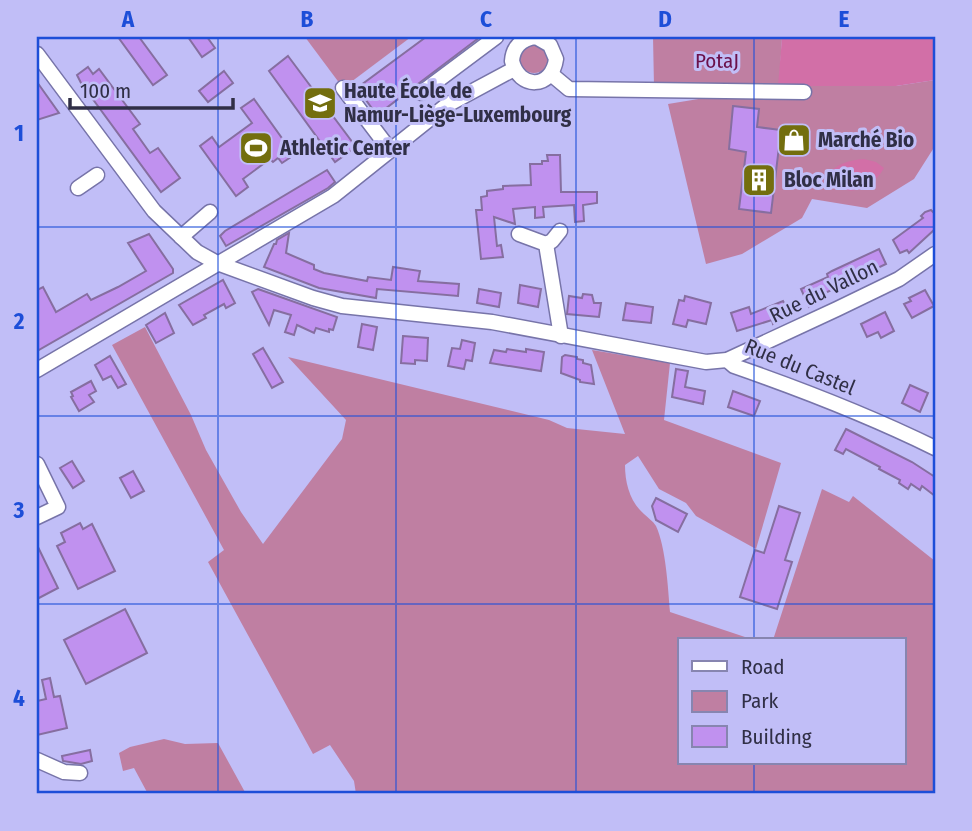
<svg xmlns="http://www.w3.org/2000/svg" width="972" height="831" viewBox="0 0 972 831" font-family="'Fira Sans Condensed',sans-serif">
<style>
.green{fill:#bf7fa2}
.forest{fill:#d26fa7}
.building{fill:#c091ef;stroke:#866ea0;stroke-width:2}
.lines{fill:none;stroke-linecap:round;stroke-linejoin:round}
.minor-casing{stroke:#7774a9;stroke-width:17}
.minor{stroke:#fff;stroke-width:14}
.grid{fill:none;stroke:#1d4ed8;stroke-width:2;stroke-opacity:0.55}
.labels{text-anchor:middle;stroke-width:6;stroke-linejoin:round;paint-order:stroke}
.park-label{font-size:21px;fill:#6b104b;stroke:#c1bef7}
.poi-label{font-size:21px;font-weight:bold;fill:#302f46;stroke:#c1bef7;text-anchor:start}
.street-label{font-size:21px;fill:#302f46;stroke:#c1bef7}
.neatline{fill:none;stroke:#1d4ed8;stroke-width:2.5}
.grid-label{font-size:23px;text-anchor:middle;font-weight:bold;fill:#1d4ed8}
</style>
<rect width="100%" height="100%" fill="#c1bef7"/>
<g class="green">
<path d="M305,37H411L343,88Z"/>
<path d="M653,37L782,38L779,86H896L935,80V146L914,179L867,208L812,199L802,218L742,254L706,264L668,104L772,87L654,86Z"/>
<circle cx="534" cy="59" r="14"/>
<path d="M145,327L191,415L206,450L241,512L263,544L342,439L346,420L288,357L549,420L567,428L625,434L592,350L670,363L664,420L781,463L756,549L696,516L686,503L659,489L638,456L625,465C625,483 630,502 644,514C648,518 653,521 656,526C666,548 668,588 670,612L754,640H680V763H904V640H773L822,489L849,502L853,496L935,561V794H356L354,781L330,745L313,754L208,562L224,550L112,345Z"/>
<path d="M164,739L185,744L218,743L246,794H148L134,768L123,771L119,753L130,747Z"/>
</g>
<g class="forest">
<path d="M759,37H935V80L896,86H778L782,38Z"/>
<path d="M864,159L876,162L884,168C871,191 845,200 826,177C836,164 848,160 864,159Z"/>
</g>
<g class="building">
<path d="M118,37H139L167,75L153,85Z"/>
<path d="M188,37H207L215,48L202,57Z"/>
<path d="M426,37H480L377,115L357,88Z"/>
<path d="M288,56L356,147L335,162L269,71Z"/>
<path d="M88,67L93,74L99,69L140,124L133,129L150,153L158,148L180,178L161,192L81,83L77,75Z"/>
<path d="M224,71L233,83L208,102L199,91Z"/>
<path d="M37,82L59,113L37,120Z"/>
<path d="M254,99L294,155L282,163L278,158L273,162L270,159L243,179L248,187L236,196L200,146L212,137L219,147L252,123L241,108Z"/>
<path d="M733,106L759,109L757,127L781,130L771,213L739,209L746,152L729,149Z"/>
<path d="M547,155H560L561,192H597V203L583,205L584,221L575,222L574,205L543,207L544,217L535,218V207L513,209L515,224L494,217L497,246L501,245L503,257L481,259L476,210H482L481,197L487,196V191L503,189V186L531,185L530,164H542V161H548Z"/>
<path d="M327,170L335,182L328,188L226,246L220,236L225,231Z"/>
<path d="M931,210L935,214V229L909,253L907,250L900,253L893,240L923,218L921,216L925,212Z"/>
<path d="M289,233L286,253L314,265V269L324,273L367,281L368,277L391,280L393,267L420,271L418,281L459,284L458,296L377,289L376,298L319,288L264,267L274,244H276L277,240Z"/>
<path d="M149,234L173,269V273L37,351V290L43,287L56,312L87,294L91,300L118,287L146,271L128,243Z"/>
<path d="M879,249L886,264L825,293L827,298L809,307L801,289L828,277L827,274L832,271Z"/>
<path d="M223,280L235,303L226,308L224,304L204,315L206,318L193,325L179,305Z"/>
<path d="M520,285L541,289L538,307L518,303Z"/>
<path d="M258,289L337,317L333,330L329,329V332L316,328L314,333L297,325L294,335L285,332L291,315L274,310L269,325L252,292Z"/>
<path d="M479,289L501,293L499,307L477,303Z"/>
<path d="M925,290L934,306L912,318L904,304L911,301L909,298Z"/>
<path d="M583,294L592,295L594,303H601L599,317L567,314L569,296L582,298Z"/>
<path d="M685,296L711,303L706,324L688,320L686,327L673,324L679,300L684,301Z"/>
<path d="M783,301L790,315L773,324L772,320L737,331L731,313L749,307L751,314Z"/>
<path d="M626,303L653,307L651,323L623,320Z"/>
<path d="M885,312L894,331L881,338L878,332L867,337L861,324Z"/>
<path d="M165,313L174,333L156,343L146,325Z"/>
<path d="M362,324L377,327L373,350L358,347Z"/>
<path d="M403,336L428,338L427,361L415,360V364L401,363Z"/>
<path d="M462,340L475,343L472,361L466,360L464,369L448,366L452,348L460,349Z"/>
<path d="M263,348L283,382L272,388L253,354Z"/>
<path d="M507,349L526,352V349L544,352L541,371L490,363L494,350L506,352Z"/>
<path d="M565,355L577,357V359L583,360V363L591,365L594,384L580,382V380L561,373L562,357Z"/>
<path d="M110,356L126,384L118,388L111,376L103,380L95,365Z"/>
<path d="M676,369L688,371L685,387L705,391L703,404L672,397Z"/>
<path d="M91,381L96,391L89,395L94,402L79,411L71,397L73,396L71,392Z"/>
<path d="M910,385L928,393L920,412L902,403Z"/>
<path d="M733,391L760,401L754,416L728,407Z"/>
<path d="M846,429L912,462L935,477V496L922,486L920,490L911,484L908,489L899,483L900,480L879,469L880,467L846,449L843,454L835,450Z"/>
<path d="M72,461L84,481L73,488L60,468Z"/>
<path d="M133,471L144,491L131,498L120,478Z"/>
<path d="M656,498L687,514L678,532L656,520L652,506Z"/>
<path d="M779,506L800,513L785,560L792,562L777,609L740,597L755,550L764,553Z"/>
<path d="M80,523L83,529L92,524L115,571L78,589L57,546L65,542L61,533Z"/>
<path d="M37,545L58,588L37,599Z"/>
<path d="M125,609L147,653L86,684L64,640Z"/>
<path d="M50,678L54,697L60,696L67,728L37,735V701L46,699L42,680Z"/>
<path d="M90,750L92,761L81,764L63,761L62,756Z"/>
</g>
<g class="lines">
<g class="minor-casing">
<g id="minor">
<path d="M535,37C521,39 513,47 512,61C519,90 552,89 556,59L550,45L536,37"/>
<path d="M37,54L154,211L197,252L217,263L313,298L342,306L492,322L706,362L727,360L837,309L899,279L935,254"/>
<path d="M551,74L569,89L804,92"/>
<path d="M343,88L390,150"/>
<path d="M421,93L496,37"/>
<path d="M78,188L97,175"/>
<path d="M519,234L546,244L561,336"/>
<path d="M181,237L210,212"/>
<path d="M546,244L552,241L560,231"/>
<path d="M727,360L734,366C803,390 870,416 935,448"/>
<path d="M37,370L333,196L447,105L514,69"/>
<path d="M37,464L58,507L37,517"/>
<path d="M37,760L64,772L80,773"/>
</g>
</g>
<use href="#minor" class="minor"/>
</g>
<path class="grid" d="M218,37V794M396,37V794M576,37V794M754,37V640M37,227H935M37,416H935M37,604H935M754,763V794"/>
<defs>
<g id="university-square" transform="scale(1.75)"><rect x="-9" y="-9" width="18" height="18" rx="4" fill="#736e0e" stroke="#c1bef7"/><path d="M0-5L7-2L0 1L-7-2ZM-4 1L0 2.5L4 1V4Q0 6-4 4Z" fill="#fff"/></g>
<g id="shop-square" transform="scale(1.75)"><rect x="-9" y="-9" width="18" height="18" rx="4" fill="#736e0e" stroke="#c1bef7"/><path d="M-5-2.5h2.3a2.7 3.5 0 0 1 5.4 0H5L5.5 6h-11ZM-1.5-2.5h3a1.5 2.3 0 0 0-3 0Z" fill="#fff"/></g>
<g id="stadium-square" transform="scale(1.75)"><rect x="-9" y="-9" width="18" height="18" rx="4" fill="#736e0e" stroke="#c1bef7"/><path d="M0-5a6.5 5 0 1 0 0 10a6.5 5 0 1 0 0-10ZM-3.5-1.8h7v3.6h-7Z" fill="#fff"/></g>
<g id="building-square" transform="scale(1.75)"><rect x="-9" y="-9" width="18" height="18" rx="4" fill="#736e0e" stroke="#c1bef7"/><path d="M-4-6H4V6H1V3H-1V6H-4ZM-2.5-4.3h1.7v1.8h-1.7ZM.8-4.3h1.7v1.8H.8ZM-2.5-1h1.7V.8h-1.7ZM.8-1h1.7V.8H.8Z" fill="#fff"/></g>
</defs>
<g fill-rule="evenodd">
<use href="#university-square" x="320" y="103"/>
<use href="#shop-square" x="794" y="140"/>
<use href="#stadium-square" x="256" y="148"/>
<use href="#building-square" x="759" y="180"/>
</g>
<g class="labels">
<g class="park-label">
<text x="717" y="68">PotaJ</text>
</g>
<g class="poi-label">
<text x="344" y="98">Haute École de<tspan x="344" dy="24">Namur-Liège-Luxembourg</tspan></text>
<text x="818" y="147">Marché Bio</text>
<text x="280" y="155">Athletic Center</text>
<text x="784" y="187">Bloc Milan</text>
</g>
<g class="street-label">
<text transform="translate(824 291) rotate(-26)" y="7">Rue du Vallon</text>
<text transform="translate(800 367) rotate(22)" y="7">Rue du Castel</text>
</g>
</g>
<rect width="972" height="831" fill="none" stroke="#c1bef7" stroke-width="77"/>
<rect x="678" y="638" width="228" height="126" fill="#c1bef7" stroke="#8785b0" stroke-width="2"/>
<rect x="692" y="661" width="35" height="10" fill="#ffffff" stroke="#8785b0" stroke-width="2"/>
<text x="741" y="674" font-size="21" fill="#302f46">Road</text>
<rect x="692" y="691" width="35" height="21" fill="#bf7fa2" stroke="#8785b0" stroke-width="2"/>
<text x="741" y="708" font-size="21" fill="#302f46">Park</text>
<rect x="692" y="726" width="35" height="21" fill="#c091ef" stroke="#8785b0" stroke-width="2"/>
<text x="741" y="744" font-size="21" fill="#302f46">Building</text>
<path d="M70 98v10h163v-10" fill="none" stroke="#302f46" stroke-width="3.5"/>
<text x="80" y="98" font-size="21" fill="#302f46" stroke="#c1bef7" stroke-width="5" paint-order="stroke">100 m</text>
<rect x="38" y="38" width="896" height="754" class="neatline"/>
<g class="grid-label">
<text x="128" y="27">A</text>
<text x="307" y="27">B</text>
<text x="486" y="27">C</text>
<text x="665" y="27">D</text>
<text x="844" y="27">E</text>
<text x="19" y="141">1</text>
<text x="19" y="329">2</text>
<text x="19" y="518">3</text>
<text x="19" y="706">4</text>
</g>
</svg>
